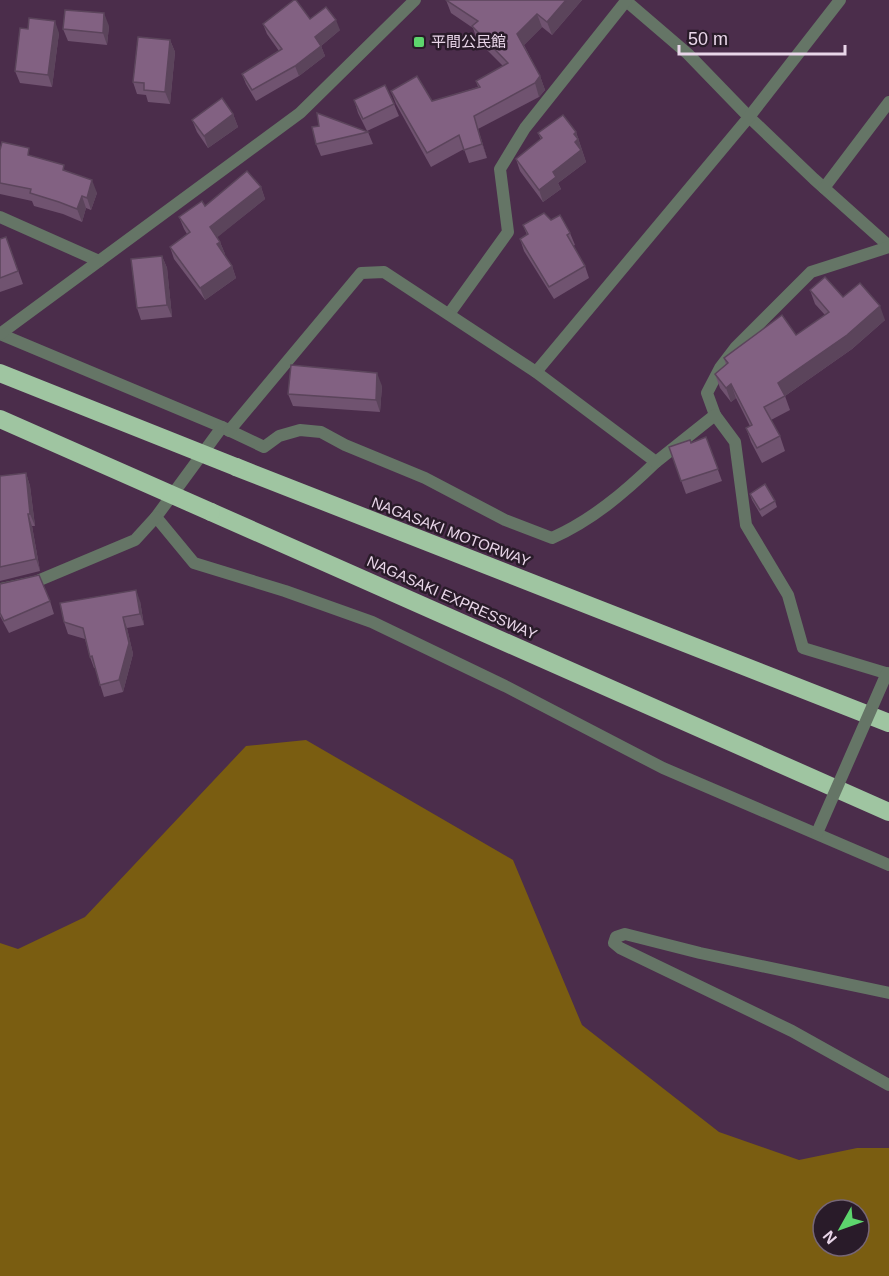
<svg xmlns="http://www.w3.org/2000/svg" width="889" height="1276" viewBox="0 0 889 1276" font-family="Helvetica,'Noto Sans JP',sans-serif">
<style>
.green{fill:#7a5d11;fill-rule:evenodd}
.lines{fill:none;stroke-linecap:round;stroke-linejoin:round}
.minor{stroke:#657566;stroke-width:12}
.tertiary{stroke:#657566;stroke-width:12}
.motorway{stroke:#9fc5a1;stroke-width:18}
.minor-bridge{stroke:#657566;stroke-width:12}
.motorway-bridge{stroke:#9fc5a1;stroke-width:18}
.wall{fill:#705370}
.shaded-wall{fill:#5b445b}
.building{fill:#826182;stroke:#5b445b;stroke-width:1.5}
.poi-dot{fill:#5dd56d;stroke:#291b29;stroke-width:2}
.labels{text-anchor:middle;stroke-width:5;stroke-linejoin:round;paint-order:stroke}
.poi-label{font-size:15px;fill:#e9d6e9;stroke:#291b29;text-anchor:start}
.street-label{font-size:15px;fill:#e9d6e9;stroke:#291b29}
</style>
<rect width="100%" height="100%" fill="#4b2d4b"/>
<path class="green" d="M306,740L513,860L582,1025L719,1132L799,1160L857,1148H889V1276H0V943L18,949L85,917L246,746ZM823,1210H859V1246H823Z"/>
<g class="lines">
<g class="minor">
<path d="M625,0L688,54L749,117L814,179L889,246"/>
<path d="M824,188L889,102"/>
<path d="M0,217L99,261"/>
<path d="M449,314L508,232L500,169L525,128L626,1"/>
<path d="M0,334L222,427L264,447L279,436L300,430L321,432L345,445L425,478L505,520L552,538C592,520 624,493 656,462"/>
<path d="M536,372L749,117L840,0"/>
<path d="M715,415L707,393L720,368L736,347L811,272L889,247"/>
<path d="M222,427L156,517L194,563L285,591L372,622L505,686L663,768L889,865"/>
<path d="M229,431L361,273L384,272L536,372L656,462L715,415L735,442L746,525L788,595L803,648L889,674"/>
<path d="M0,589L35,582L135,540L156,517"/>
<path d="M889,993L700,953L625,934L616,937L614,943L620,948L792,1031L889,1085"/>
</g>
<path class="tertiary" d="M0,334L300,113L415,0"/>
<g class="motorway">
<path d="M236,467L889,723"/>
<path d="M211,512L889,812"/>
</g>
<path class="minor-bridge" d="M817,833L887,673"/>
<g class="motorway-bridge">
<path d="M0,373L236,467"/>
<path d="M0,419L211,512"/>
</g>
</g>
<g class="wall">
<path d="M446,0H582L552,35L542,27L524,45L540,76L545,90L539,97L478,129L487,158L469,163L464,149L431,167L396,104L391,91L432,101L478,87L476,81L503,66L477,40L473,28L451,13Z"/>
<path d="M310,19L340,30L321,46L325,56L299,76L256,101L246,84L242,74L279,51L267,34L263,24Z"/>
<path d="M109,26L107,45L68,41L63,29Z"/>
<path d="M59,33L52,87L20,83L15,71Z"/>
<path d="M170,40L175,52L170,104L148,102L146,95L137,94L133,82Z"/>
<path d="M354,100L394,104L399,116L367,131L358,113Z"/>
<path d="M233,114L238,127L208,148L197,132L192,120Z"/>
<path d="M368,132L373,144L321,156L316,144Z"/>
<path d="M576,132L586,162L558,183L561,189L543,202L520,171L516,159L541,140L538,133Z"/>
<path d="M0,150L32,156L67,171L97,193L91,210L86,208L82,222L63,214L34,206L32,201L0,194Z"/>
<path d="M261,187L265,199L217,237L220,242L225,254L224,255L232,266L236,278L205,300L174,259L170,247L187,234L184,229L179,217L205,206Z"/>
<path d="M551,220L570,233L575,245L573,246L585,266L589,278L554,299L524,251L520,239L527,235L523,225Z"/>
<path d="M6,237L23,284L0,292V239Z"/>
<path d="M162,256L167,268L172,317L141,320L137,308Z"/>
<path d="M810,290L843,297L885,320L852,349L785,396L790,410L771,420L780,436L785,451L762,463L751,442L746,428L750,426L736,398L731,402L720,388L715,374L726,365L724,358L796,335L825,315L815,304Z"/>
<path d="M382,386L380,412L293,406L288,394Z"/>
<path d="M706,437L722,481L686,494L669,447L691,443Z"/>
<path d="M26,473L30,486L35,526H32L40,571L0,581V476Z"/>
<path d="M750,494L775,501L777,507L762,517L752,500Z"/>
<path d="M0,584L50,601L54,614L9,633L0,616Z"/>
<path d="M140,601L144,625L127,628L133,654L123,692L104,697L95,668H94L90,657L85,639L68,634L64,622Z"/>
</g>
<g class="shaded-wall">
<path d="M566,0H582L552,35L547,22Z"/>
<path d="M104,13L109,26L107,45L103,33Z"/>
<path d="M537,14L542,27L522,47L517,34Z"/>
<path d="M336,20L340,30L321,46L325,56L299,76L295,66L315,37Z"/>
<path d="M55,21L59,33L52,87L48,75Z"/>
<path d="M170,40L175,52L170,104L165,92Z"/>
<path d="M540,76L545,90L539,97L535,83Z"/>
<path d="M233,114L238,127L208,148L204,136Z"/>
<path d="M474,116L478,129L487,158L482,144Z"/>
<path d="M576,132L586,162L558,183L561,189L543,202L539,190L575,142L574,134Z"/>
<path d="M92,180L97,193L91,210L87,198Z"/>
<path d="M261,187L265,199L214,240L210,227Z"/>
<path d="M82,196L86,208L82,222L77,209Z"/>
<path d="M220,242L225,254L221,257L217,244Z"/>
<path d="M162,256L167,268L172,317L167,305Z"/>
<path d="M232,266L236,278L205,300L200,288Z"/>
<path d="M880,306L885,320L852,349L785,396L778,383Z"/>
<path d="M377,373L382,386L380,412L376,400Z"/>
<path d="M731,384L736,398L731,402L726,388Z"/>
<path d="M26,473L30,486L35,526L30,514Z"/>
<path d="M28,514L32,526L40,571L36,559Z"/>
<path d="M136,590L140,601L144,625L140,614Z"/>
<path d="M123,617L127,628L133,654L123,692L119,680Z"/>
</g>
<g class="building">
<path d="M294,0H296L310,19L326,7L336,20L315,37L321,46L295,66L252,90L242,74L282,49L263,24Z"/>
<path d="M446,0H566L547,22L537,14L517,34L540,76L535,83L474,116L482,144L464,150L459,135L427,153L391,91L417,76L432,101L480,87L476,81L508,63L472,26L478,21Z"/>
<path d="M65,10L104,13L103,33L63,29Z"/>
<path d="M29,18L55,21L48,75L15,71L20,28L28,29Z"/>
<path d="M138,37L170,40L165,92L144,90V83L133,82Z"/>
<path d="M385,85L394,104L363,119L354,100Z"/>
<path d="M222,98L233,114L204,136L192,120Z"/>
<path d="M317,113L368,132L316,144L312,127L319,126Z"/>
<path d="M563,115L576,132L574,134L578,139L575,142L581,150L553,172L556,177L539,190L516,159L542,138L538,133Z"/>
<path d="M2,142L29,148L28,155L64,165L63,170L92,180L87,198L82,196L77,209L59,202L30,193L31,189L0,183V150Z"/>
<path d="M247,171L261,187L210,227L220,242L217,244L232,266L200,288L170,247L190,232L179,217L202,201L205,206Z"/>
<path d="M544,213L551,220L560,215L570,233L567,235L585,266L549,287L520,239L528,234L523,225Z"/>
<path d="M6,237L18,271L0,278V239Z"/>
<path d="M162,256L167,305L137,308L131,259Z"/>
<path d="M825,277L843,297L860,283L880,306L847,335L778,383L785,396L764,407L780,436L757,448L746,428L752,425L731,384L726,388L715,374L728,363L724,358L782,315L796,335L829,312L810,290Z"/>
<path d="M291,365L377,373L376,400L288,394Z"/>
<path d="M706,437L718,469L681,481L669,447L690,440L691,443Z"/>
<path d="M26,473L30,514H28L36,559L0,567V476Z"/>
<path d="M765,484L775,501L760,510L750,494Z"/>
<path d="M39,575L50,601L4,621L0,613V584Z"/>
<path d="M136,590L140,614L123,617L129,643L119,680L100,685L92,656L90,657L83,628L64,622L60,603Z"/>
</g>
<rect class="poi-dot" x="413" y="36" width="12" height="12" rx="3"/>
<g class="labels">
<g class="poi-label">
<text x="431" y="47">平間公民館</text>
</g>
<g class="street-label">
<text transform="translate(451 532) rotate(21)" y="5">NAGASAKI MOTORWAY</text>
<text transform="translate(452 598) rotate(24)" y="5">NAGASAKI EXPRESSWAY</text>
</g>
</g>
<g transform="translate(841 1228) rotate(230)"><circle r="28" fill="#291b29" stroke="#766676" stroke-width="1.5"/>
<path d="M0-4.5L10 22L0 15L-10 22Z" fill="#5dd56d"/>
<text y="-9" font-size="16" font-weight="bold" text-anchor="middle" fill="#e9d6e9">N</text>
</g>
<path d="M679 45v9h166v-9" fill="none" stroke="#e9d6e9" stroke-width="3"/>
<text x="688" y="45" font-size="18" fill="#e9d6e9" stroke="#291b29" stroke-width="4.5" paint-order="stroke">50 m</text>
</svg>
